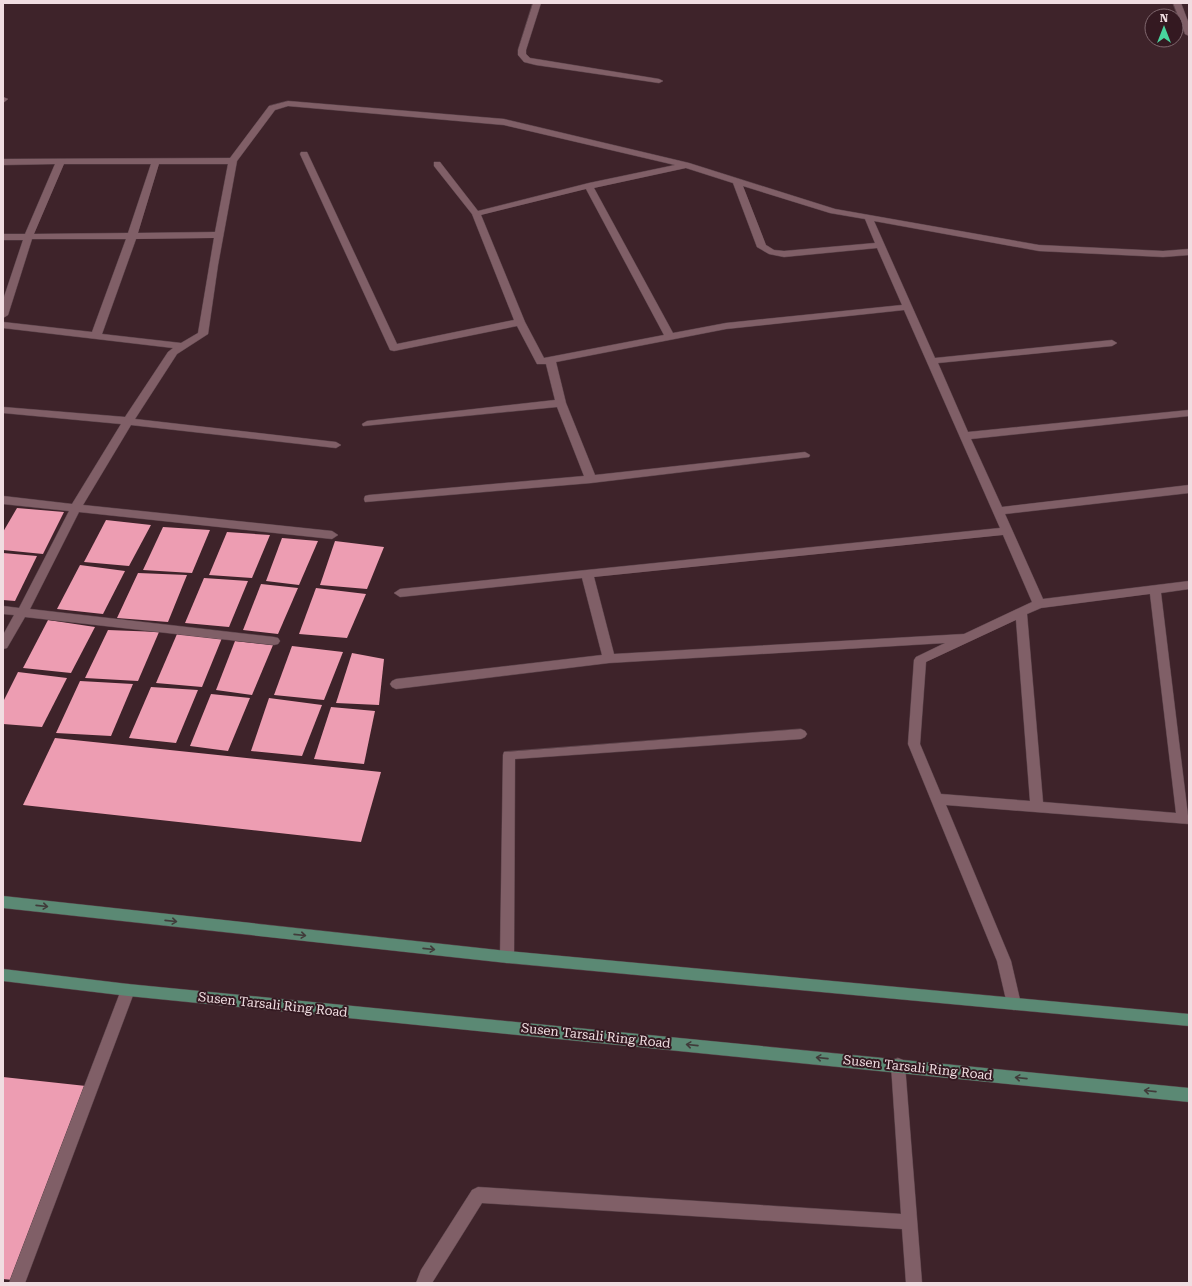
<svg xmlns="http://www.w3.org/2000/svg" width="1192" height="1286" viewBox="0 0 1192 1286" font-family="'Roboto Serif',serif">
<style>
.building{fill:#ed9db2}
.lines{fill:none;stroke-linecap:round;stroke-linejoin:round}
.service-casing{stroke:#594249;stroke-width:1}
.minor-casing{stroke:#594249;stroke-width:1}
.tertiary-casing{stroke:#594249;stroke-width:1}
.primary-casing{stroke:#594249;stroke-width:1}
.service{fill:#805f67;fill-rule:evenodd}
.minor{fill:#805f67;fill-rule:evenodd}
.tertiary{fill:#805f67;fill-rule:evenodd}
.primary{fill:#5b8974;fill-rule:evenodd}
.oneway{stroke:#403b3a}
.labels{text-anchor:middle;stroke-width:4;stroke-linejoin:round;paint-order:stroke}
.near-street-label{font-size:13px;fill:#f0dde1;stroke:#341921}
</style>
<rect width="100%" height="100%" fill="#3e232a"/>
<g class="building">
<path d="M17,508L64,512L43,554L3,550V532Z"/>
<path d="M106,520L151,525L129,566L84,562Z"/>
<path d="M163,527L210,530L192,573L143,570Z"/>
<path d="M227,532L270,535L252,578L209,575Z"/>
<path d="M282,538L318,541L299,585L266,581Z"/>
<path d="M335,541L384,547L367,589L320,585Z"/>
<path d="M3,553L37,556L15,601L3,600Z"/>
<path d="M80,565L125,571L103,614L57,609Z"/>
<path d="M138,573L187,575L168,622L117,618Z"/>
<path d="M204,578L248,581L229,627L185,623Z"/>
<path d="M261,584L298,588L278,634L243,630Z"/>
<path d="M316,588L366,594L347,638L299,634Z"/>
<path d="M48,620L95,627L71,673L23,668Z"/>
<path d="M108,630L159,632L138,681L85,678Z"/>
<path d="M177,634L222,638L202,687L156,683Z"/>
<path d="M235,641L273,645L252,695L216,690Z"/>
<path d="M292,646L343,652L324,700L274,695Z"/>
<path d="M352,653L384,659L379,705L336,703Z"/>
<path d="M18,672L67,678L42,727L3,724V702Z"/>
<path d="M80,681L133,684L111,736L56,733Z"/>
<path d="M151,687L198,690L176,743L129,738Z"/>
<path d="M211,694L250,698L228,751L190,746Z"/>
<path d="M269,698L322,705L302,756L251,751Z"/>
<path d="M331,707L375,711L364,764L314,759Z"/>
<path d="M55,738L381,772L361,842L23,805Z"/>
<path d="M3,1077L86,1086L13,1280L3,1279Z"/>
</g>
<g class="lines">
<g class="service-casing">
<path id="service" d="M533,3H541L526,50V54L530,58L659,79L663,81L659,83L536,65L524,62L518,55V50Z"/>
</g>
<g class="minor-casing">
<g id="minor">
<path d="M3,97L8,99L3,103Z"/>
<path d="M288,101L504,119L689,163L835,209L1039,245L1163,251L1189,249V255L1163,257L1039,251L874,221L935,358L1112,340L1117,343L1112,346L938,363L968,432L1189,410V416L971,439L1002,507L1189,485V493L1005,514L1043,599L1189,581V589L1161,593L1189,824L946,805L1011,961L1021,1004L1019,1008L1014,1010L1009,1008L1007,1004L997,961L908,744L914,660L916,657L945,643L609,663L396,689L392,687L390,684L392,681L396,679L602,655L582,578L400,597L394,593L400,589L1000,528L904,310L726,329L556,362L566,403L595,475L805,452L810,455L809,457L591,483L365,502L364,499L365,496L369,495L584,476L557,407L363,426L362,424L367,421L555,400L546,364H537L517,326L394,351L390,350L300,154L301,152H307L308,154L397,344L514,320L472,214L434,166V162H440L478,211L589,183L675,165L504,125L288,106L275,110L237,161L218,265L208,334L177,354L135,419L336,442L341,445L336,448L131,425L83,505L332,531L338,535L332,539L79,512L30,609L274,637L278,638L280,641L278,644L274,645L25,617L7,648L3,649V635L14,615L3,614V606L19,608L69,511L3,504V496L72,504L121,424L3,413V407L125,417L168,352L173,348L3,328V322L92,332L126,239H32L8,315L3,318V300L23,240H3V234H25L55,164L3,165V159L230,158L269,106ZM64,164H151L128,233L34,234ZM159,164H228L215,232L138,233ZM686,168L733,183L757,247L769,254L784,257L877,248L902,305L726,323L673,333L594,188ZM743,186L830,213L865,219L875,243L784,251L774,250L766,245ZM586,189L664,335L544,358L525,322L481,215ZM214,238L198,333L181,343L102,334L136,239ZM1003,535L1032,602L964,634L614,654L594,577ZM1150,594L1176,813L1043,802L1027,614L1041,608ZM1016,620L1030,801L941,794L920,744L926,662Z"/>
<path d="M801,729L805,731L807,734L805,737L801,739L515,759L514,957L512,961L507,963L502,961L500,957L503,755L504,752Z"/>
<path d="M128,984L133,986L135,990L25,1283H9L121,990L123,986Z"/>
<path d="M898,1058L903,1060L905,1065L922,1283H906L902,1229L482,1203L432,1283H416L421,1270L472,1190L478,1187L901,1214L891,1065L893,1060Z"/>
</g>
</g>
<g class="tertiary-casing">
<path id="tertiary" d="M1173,3H1181L1189,24V36L1185,34Z"/>
</g>
<g class="primary-casing">
<g id="primary">
<path d="M3,896L507,951L1189,1014V1026L507,963L3,908Z"/>
<path d="M3,969L128,984L1189,1088V1102L128,996L3,981Z"/>
</g>
</g>
<use href="#service" class="service"/>
<use href="#minor" class="minor"/>
<use href="#tertiary" class="tertiary"/>
<use href="#primary" class="primary"/>
</g>
<defs><path id="oneway-shaft" d="M-6 0H5M1.5-3L5.5 0L1.5 3" fill="none" stroke-width="1.6" stroke-linecap="round" stroke-linejoin="round"/></defs>
<g class="oneway">
<use href="#oneway-shaft" transform="translate(42 906) rotate(6)"/>
<use href="#oneway-shaft" transform="translate(171 921) rotate(6)"/>
<use href="#oneway-shaft" transform="translate(300 935) rotate(6)"/>
<use href="#oneway-shaft" transform="translate(429 949) rotate(6)"/>
<use href="#oneway-shaft" transform="translate(692 1045) rotate(-174)"/>
<use href="#oneway-shaft" transform="translate(822 1058) rotate(-174)"/>
<use href="#oneway-shaft" transform="translate(1021 1078) rotate(-174)"/>
<use href="#oneway-shaft" transform="translate(1150 1091) rotate(-174)"/>
</g>
<g class="labels">
<g class="near-street-label">
<text transform="translate(273 1004) rotate(6)" y="5">Susen Tarsali Ring Road</text>
<text transform="translate(596 1035) rotate(6)" y="5">Susen Tarsali Ring Road</text>
<text transform="translate(918 1067) rotate(6)" y="5">Susen Tarsali Ring Road</text>
</g>
</g>
<rect width="1192" height="1286" fill="none" stroke="#f0dde1" stroke-width="8"/>
<g transform="translate(1164 28)"><circle r="19" fill="#341921" stroke="#7f676e"/>
<path d="M0-3L7 15L0 10L-7 15Z" fill="#48d49d"/>
<text y="-6" font-size="11" font-weight="bold" text-anchor="middle" fill="#f0dde1">N</text>
</g>
</svg>
